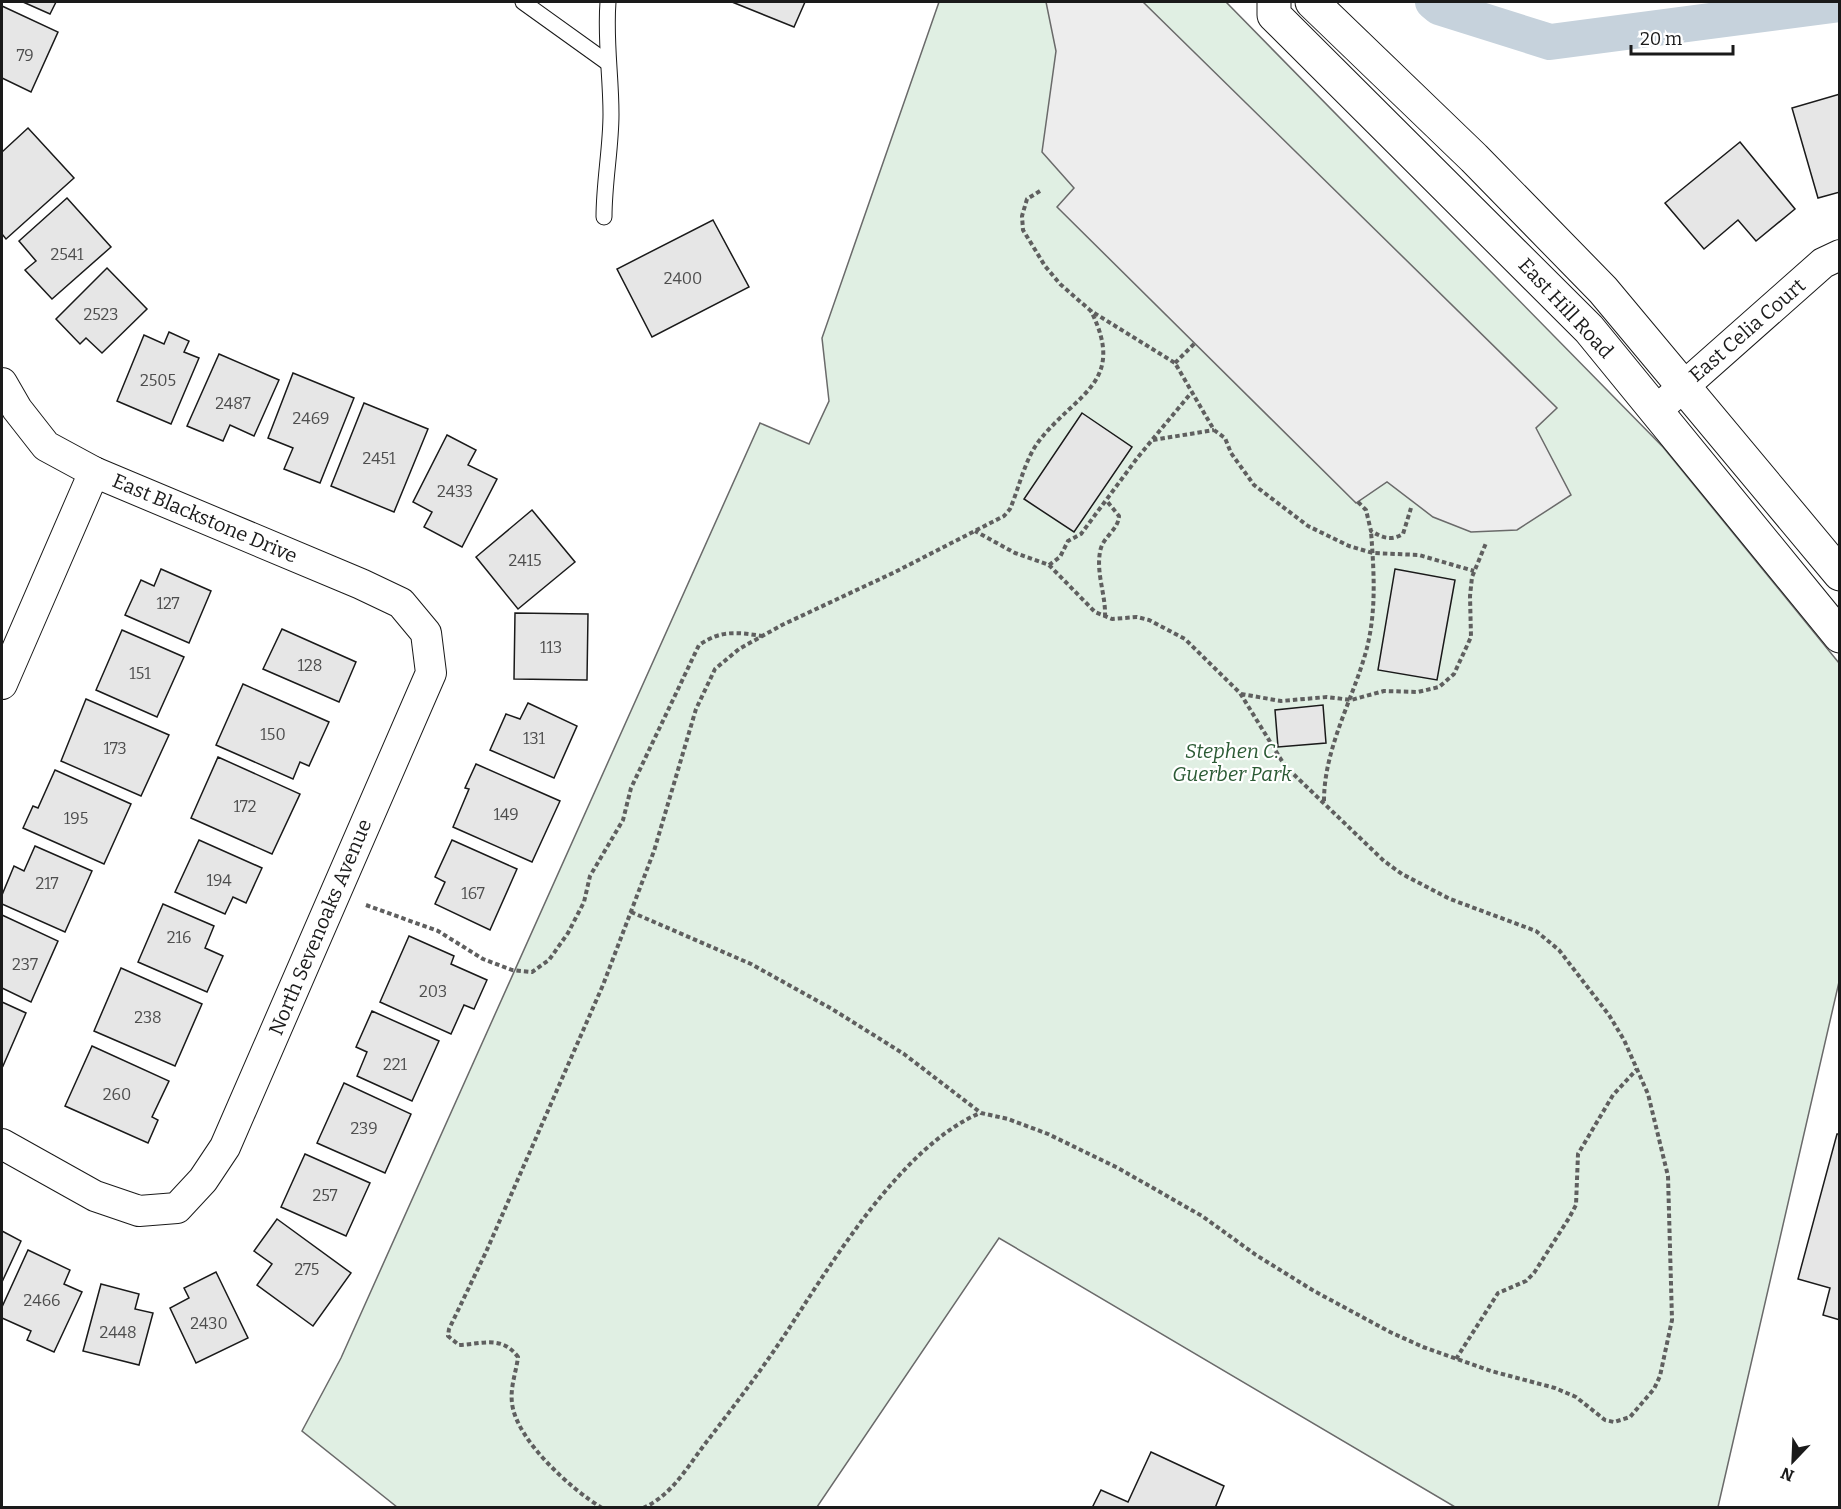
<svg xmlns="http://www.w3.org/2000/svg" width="1841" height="1509" viewBox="0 0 1841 1509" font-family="Bitter,serif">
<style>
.green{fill:#e0efe3;stroke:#6a6a6a;stroke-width:1.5}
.parking{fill:#ededed;stroke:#6a6a6a;stroke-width:1.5}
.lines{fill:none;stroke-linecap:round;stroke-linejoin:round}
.canal{stroke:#c6d2dc;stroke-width:36}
.building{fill:#e6e6e6;stroke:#1a1a1a;stroke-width:1.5}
.lane-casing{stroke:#1a1a1a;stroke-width:17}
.street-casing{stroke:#1a1a1a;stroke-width:32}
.secondary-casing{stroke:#1a1a1a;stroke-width:35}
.path{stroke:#5f5f5f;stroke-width:4;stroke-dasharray:4.5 3;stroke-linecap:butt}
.lane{stroke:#fff;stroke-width:15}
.street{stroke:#fff;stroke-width:30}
.secondary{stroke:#fff;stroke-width:33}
.labels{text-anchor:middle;stroke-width:4.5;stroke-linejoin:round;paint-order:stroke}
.number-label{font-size:16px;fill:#4d4d4d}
.street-label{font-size:20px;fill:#1a1a1a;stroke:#fff}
.park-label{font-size:20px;font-style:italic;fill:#2b5a34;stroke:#fff}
</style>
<rect width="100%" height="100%" fill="#fff"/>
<path class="green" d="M939,2H1226L1663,447L1839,663V982L1718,1507H1455L999,1238L817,1507H397L302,1431L341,1358L760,423L809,444L829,401L822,338Z"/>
<path class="parking" d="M1046,2H1143L1557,408L1536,428L1571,495L1517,530L1471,532L1433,517L1387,482L1356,503L1057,207L1074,188L1042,152L1056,51Z"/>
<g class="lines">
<path class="canal" d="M1433,2L1439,7L1550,42L1840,4"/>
</g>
<g class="building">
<path d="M23,2H56L50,14Z"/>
<path d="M732,2H805L794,27Z"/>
<path d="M2,6L58,32L31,92L2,78Z"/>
<path d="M1840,94V192L1818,198L1792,108Z"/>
<path d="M28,128L74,178L6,239L2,234V152Z"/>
<path d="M1740,142L1795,209L1756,241L1738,220L1704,249L1665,203Z"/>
<path d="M67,198L111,247L52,299L25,270L36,261L19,241Z"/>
<path d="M713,220L749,287L652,337L617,269Z"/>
<path d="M107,268L147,309L102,353L86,338L80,344L56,319Z"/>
<path d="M169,332L189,341L184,352L199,358L171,424L117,401L144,335L164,344Z"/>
<path d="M219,354L279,380L254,436L230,425L223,441L187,426Z"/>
<path d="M293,373L354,398L320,483L284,469L293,448L268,438Z"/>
<path d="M364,403L428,429L394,512L331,486Z"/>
<path d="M1082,413L1132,447L1074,532L1024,499Z"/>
<path d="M447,435L476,450L468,465L497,479L462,547L424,527L432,512L413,502Z"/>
<path d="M532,510L575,562L518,609L476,557Z"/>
<path d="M161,569L211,591L189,643L125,615L141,580L154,586Z"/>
<path d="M1395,569L1455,580L1437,680L1378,670Z"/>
<path d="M515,613L588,614L587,680L514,679Z"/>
<path d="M282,629L356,662L339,702L263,669Z"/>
<path d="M122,630L184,657L157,717L96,690Z"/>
<path d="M243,684L329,722L309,766L300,762L293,779L216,745Z"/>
<path d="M86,699L169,735L141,796L61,761Z"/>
<path d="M528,703L577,726L554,778L490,750L506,714L520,719Z"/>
<path d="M1323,705L1326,743L1278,747L1275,710Z"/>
<path d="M218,757L300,794L272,854L191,818Z"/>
<path d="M476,764L560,801L532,862L453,827L469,789L465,788Z"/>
<path d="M55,770L131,804L104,864L23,828L33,806L38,808Z"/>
<path d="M199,840L262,868L246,903L233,897L225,914L175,892Z"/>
<path d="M452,840L517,869L490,930L435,904L445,882L435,877Z"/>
<path d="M35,846L92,871L65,932L2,904V895L14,866L24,871Z"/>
<path d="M163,904L214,926L205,948L223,956L207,992L138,962Z"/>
<path d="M2,915L58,941L31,1002L2,988Z"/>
<path d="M409,936L454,956L451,964L487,980L474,1009L464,1005L451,1034L380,1002Z"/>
<path d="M121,968L202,1004L175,1066L94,1031Z"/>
<path d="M2,1002L26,1013L3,1066L2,1065Z"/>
<path d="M372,1011L439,1041L412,1101L357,1076L367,1052L356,1047Z"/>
<path d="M92,1046L169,1081L152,1117L158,1120L148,1143L65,1106Z"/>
<path d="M344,1083L411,1114L385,1173L317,1143Z"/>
<path d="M1837,1134H1840V1320L1823,1315L1830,1288L1798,1279Z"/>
<path d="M305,1154L370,1183L346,1236L281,1207Z"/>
<path d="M277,1219L351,1273L313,1326L257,1285L272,1264L254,1251Z"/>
<path d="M2,1231L21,1241L2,1282Z"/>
<path d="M28,1250L70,1270L64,1284L82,1292L54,1352L27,1340L31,1331L2,1318V1307Z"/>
<path d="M216,1272L248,1338L196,1363L170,1308L189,1298L184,1288Z"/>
<path d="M101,1284L139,1294L135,1309L153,1313L139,1365L83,1351Z"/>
<path d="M1151,1452L1224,1486L1215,1508H1092L1101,1490L1128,1502Z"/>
</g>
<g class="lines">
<g class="lane-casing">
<g id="lane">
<path d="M523,2L608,63"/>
<path d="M604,217C604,182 611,148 611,114C611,76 605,40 608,2"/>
</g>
</g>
<g class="street-casing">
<g id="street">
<path d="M2,383L17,409L46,446L94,472L361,584L401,603L426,633L431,673L225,1147L203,1180L177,1208L139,1211L95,1196L2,1144"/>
<path d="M1657,410L1823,263L1840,255"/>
<path d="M2,684L94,472"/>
</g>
</g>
<g class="secondary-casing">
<g id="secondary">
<path d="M1274,2V15L1589,329L1840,636"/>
<path d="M1312,2L1474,158L1603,290L1840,574"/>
</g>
</g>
<g class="path">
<path d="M1040,191L1027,199L1022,216L1023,230L1045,266L1060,284L1091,311L1175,363L1214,430L1225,438L1231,453L1254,485L1308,526L1349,546L1373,553L1419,555L1474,571"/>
<path d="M1175,363L1195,343"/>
<path d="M1153,440L1214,430"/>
<path d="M1358,502L1366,510L1371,531C1383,538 1391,541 1403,534L1411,508"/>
<path d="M1049,565L1060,557L1068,541L1081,534L1138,457L1191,393"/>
<path d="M1105,617C1106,595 1096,574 1100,552C1102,537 1118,531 1119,516L1106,500"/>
<path d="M1241,694L1281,701L1327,697L1351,700L1384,691L1418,692L1439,687L1454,674L1471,637L1470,596L1472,577L1486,543"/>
<path d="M1324,801C1324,750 1351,703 1365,655C1377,614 1374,573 1371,531"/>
<path d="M366,905L438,931L483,959L512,970L532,972L549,960L568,933L584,902L590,876L623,820L631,788L699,645C721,630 736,632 762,636"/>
<path d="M631,912L751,964L832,1009L904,1054L981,1113L1008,1119L1048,1134L1118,1168L1202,1216L1256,1255L1314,1291L1390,1332L1423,1347L1491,1371L1555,1388L1576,1397L1605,1420L1614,1422L1630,1417L1654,1389L1660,1376L1672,1320L1668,1176L1648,1094L1624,1040L1609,1015L1559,950L1536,931L1450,899L1402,874L1384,861L1285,766L1240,693L1185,639L1149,620L1137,617L1112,619L1095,612L1049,565L1015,553L975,531"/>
<path d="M1456,1359L1498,1293L1526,1281L1534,1273L1569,1218L1576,1205L1578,1154L1613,1095L1637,1069"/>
<path d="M602,1508C571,1489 516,1440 512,1403C510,1387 516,1373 518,1357C502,1335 482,1344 459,1345L448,1336L449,1329L486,1252L603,985L654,851L696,709L715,669L739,649L782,625L895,572L1004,516L1010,509C1019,488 1025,459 1039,441C1076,393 1127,383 1091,311"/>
<path d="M643,1508C673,1495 689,1464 708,1440C734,1406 760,1372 784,1336C830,1266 900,1147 980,1113"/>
</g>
<use href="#lane" class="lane"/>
<use href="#street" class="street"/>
<use href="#secondary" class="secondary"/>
</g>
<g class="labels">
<g class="number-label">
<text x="25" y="61">79</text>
<text x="67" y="260">2541</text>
<text x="683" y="284">2400</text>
<text x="101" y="320">2523</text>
<text x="158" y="386">2505</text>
<text x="233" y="409">2487</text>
<text x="311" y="424">2469</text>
<text x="379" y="464">2451</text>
<text x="455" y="497">2433</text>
<text x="525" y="566">2415</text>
<text x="168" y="609">127</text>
<text x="551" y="653">113</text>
<text x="310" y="671">128</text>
<text x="140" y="679">151</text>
<text x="273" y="740">150</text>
<text x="534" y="744">131</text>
<text x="115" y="754">173</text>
<text x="245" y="812">172</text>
<text x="506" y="820">149</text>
<text x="76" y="824">195</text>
<text x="219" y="886">194</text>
<text x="47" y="889">217</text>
<text x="473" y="899">167</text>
<text x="179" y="943">216</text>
<text x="25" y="970">237</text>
<text x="433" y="997">203</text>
<text x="148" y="1023">238</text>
<text x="395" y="1070">221</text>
<text x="117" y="1100">260</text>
<text x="364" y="1134">239</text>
<text x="325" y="1201">257</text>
<text x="307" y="1275">275</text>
<text x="42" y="1306">2466</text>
<text x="209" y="1329">2430</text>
<text x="118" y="1338">2448</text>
</g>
<g class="street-label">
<text transform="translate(1566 308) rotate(47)" y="7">East Hill Road</text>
<text transform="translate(1747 330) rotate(-41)" y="7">East Celia Court</text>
<text transform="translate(205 518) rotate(23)" y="7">East Blackstone Drive</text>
<text transform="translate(320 927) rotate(-67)" y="7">North Sevenoaks Avenue</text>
</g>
<g class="park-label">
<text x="1232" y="758">Stephen C.<tspan x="1232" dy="23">Guerber Park</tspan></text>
</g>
</g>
<rect width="1841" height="1509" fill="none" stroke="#1a1a1a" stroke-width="6"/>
<g transform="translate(1793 1461) rotate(203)" stroke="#ffffff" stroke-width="4.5" paint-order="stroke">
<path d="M0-4.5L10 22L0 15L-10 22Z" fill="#1a1a1a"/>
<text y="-9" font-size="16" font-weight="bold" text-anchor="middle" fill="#1a1a1a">N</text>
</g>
<path d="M1631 45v9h102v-9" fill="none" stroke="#1a1a1a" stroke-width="3"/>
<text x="1640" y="45" font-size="18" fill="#1a1a1a" stroke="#ffffff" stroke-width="4.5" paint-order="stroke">20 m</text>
</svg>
